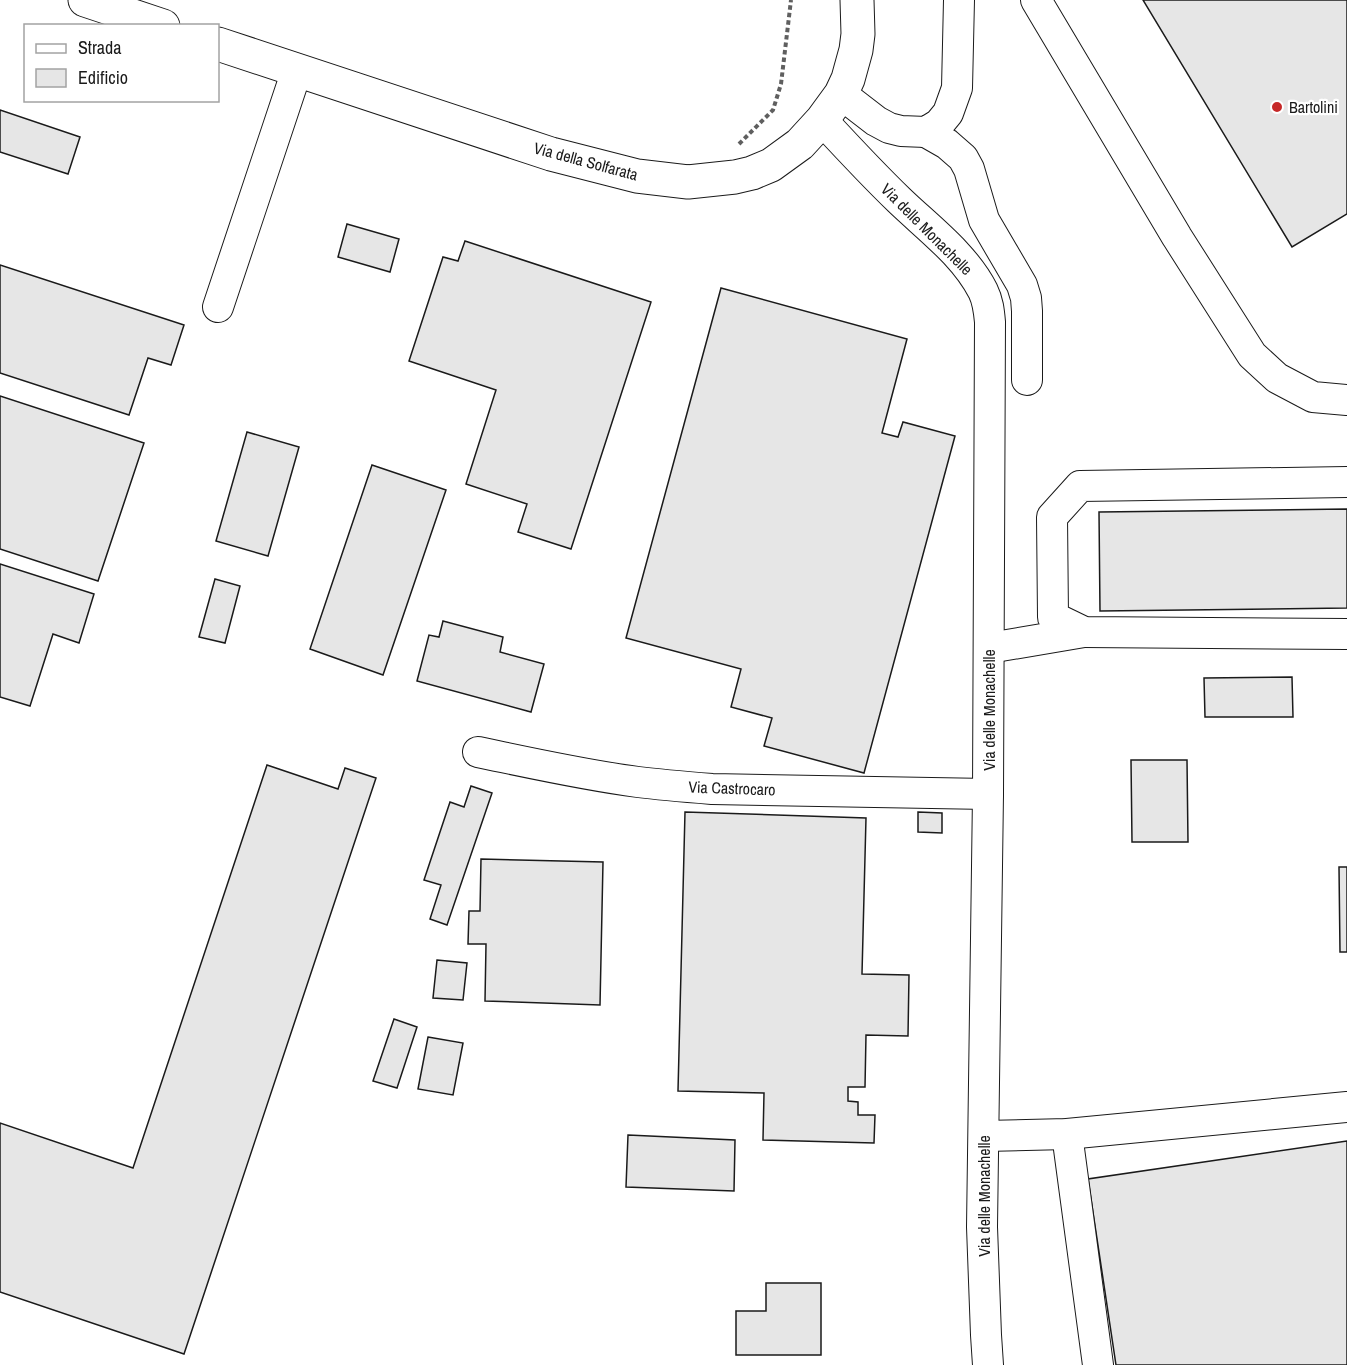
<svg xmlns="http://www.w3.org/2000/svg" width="1347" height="1365" viewBox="0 0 1347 1365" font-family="'Archivo Narrow',sans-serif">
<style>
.building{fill:#e6e6e6;stroke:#1a1a1a;stroke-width:1.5}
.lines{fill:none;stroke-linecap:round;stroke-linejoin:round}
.minor-casing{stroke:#1a1a1a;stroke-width:32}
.major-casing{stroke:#1a1a1a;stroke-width:35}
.path{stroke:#5f5f5f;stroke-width:4;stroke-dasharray:4.5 3;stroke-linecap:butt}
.minor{stroke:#fff;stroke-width:30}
.major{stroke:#fff;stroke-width:33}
.poi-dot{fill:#c62828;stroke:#fff;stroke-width:2}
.labels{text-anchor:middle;stroke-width:4.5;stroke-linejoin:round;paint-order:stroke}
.poi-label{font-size:16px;fill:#1a1a1a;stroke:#fff;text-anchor:start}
.street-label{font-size:16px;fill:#1a1a1a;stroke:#fff}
</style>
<rect width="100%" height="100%" fill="#fff"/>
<g class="building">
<path d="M1143,0H1347V214L1292,247Z"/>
<path d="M0,110L80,137L68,174L0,152Z"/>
<path d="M347,224L399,239L390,272L338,257Z"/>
<path d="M465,241L651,302L571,549L518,532L527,504L466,484L496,390L409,361L443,257L458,261Z"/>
<path d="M0,265L184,325L171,365L148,358L129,415L0,373Z"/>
<path d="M721,288L907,339L882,433L898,437L903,422L955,436L864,773L764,746L772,718L731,707L741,669L626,638Z"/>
<path d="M0,396L144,443L98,581L0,549Z"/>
<path d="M247,432L299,447L268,556L216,541Z"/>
<path d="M372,465L446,490L383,675L310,649Z"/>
<path d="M1347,509V608L1100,611L1099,512Z"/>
<path d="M0,564L94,594L79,643L53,634L30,706L0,697Z"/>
<path d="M215,579L240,586L225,643L199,637Z"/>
<path d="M443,621L503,637L500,652L544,664L531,712L417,681L429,635L439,637Z"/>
<path d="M1292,677L1293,717H1205L1204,678Z"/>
<path d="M1131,760H1187L1188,842H1132Z"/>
<path d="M267,765L338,789L345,768L376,778L184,1354L0,1292V1123L133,1168Z"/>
<path d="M471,786L492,793L447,925L430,919L441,885L424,880L450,802L464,807Z"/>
<path d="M685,812L866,818L862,974L909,975L908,1036L866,1035L865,1087H848V1101L858,1102V1115H875L874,1143L763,1140L764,1093L678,1091Z"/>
<path d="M918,812L942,813V833L918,832Z"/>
<path d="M481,859L603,862L600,1005L485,1001L486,944H468L469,911H480Z"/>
<path d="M1339,867H1347V952H1340Z"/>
<path d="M437,960L467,963L463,1000L433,998Z"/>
<path d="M394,1019L417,1027L397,1088L373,1081Z"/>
<path d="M428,1037L463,1043L453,1095L418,1089Z"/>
<path d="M628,1135L735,1140L734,1191L626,1187Z"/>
<path d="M1347,1141V1365H1116L1088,1179Z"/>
<path d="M766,1283H821V1355H736V1311H766Z"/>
</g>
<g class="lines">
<g class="minor-casing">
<g id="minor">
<path d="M1036,0L1177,237L1252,355L1277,378L1313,397L1347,400"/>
<path d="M841,94L876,121L889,128L901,131L926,132L939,124L948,113L957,88L959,0"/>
<path d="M822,120C847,147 872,174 899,200C928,228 964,254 983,291C988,301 989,311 990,322L988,794L982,1227L986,1335L988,1365"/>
<path d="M926,132L947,144L963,158L969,169L984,220L1022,285L1026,298L1027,311V380"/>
<path d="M218,307L297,70"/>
<path d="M1347,482L1080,486L1052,517L1053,617L1084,632L1347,634"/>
<path d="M989,648L1084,632"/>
<path d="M478,752C531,763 584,775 638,782C662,785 687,787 712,789L988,794"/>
<path d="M1067,1134L1098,1365"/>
<path d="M984,1136L1067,1134L1347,1107"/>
</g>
</g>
<g class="major-casing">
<g id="major">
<path d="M85,0L163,26"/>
<path d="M218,44L551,154L637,176L688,182L735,177L752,173L771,165L800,144L822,120L841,94L848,79L856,50L858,34L857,0"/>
</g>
</g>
<path class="path" d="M739,144L773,110L781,84L791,0"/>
<use href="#minor" class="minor"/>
<use href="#major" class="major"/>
</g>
<circle class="poi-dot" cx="1277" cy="107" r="6"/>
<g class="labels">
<g class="poi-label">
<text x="1289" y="113">Bartolini</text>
</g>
<g class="street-label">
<text transform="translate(586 161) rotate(15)" y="6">Via della Solfarata</text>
<text transform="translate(927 229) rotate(45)" y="6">Via delle Monachelle</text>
<text transform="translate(989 710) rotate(-90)" y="6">Via delle Monachelle</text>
<text transform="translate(732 788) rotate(2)" y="6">Via Castrocaro</text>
<text transform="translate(984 1196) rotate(-90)" y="6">Via delle Monachelle</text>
</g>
</g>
<rect x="24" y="24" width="195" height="78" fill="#ffffff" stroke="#a3a3a3" stroke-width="1.5"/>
<rect x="36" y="44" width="30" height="9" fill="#ffffff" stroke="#a3a3a3" stroke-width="1.5"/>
<text x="78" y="54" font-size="18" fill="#1a1a1a">Strada</text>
<rect x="36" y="69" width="30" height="18" fill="#e6e6e6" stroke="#a3a3a3" stroke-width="1.5"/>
<text x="78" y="84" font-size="18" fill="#1a1a1a">Edificio</text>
</svg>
